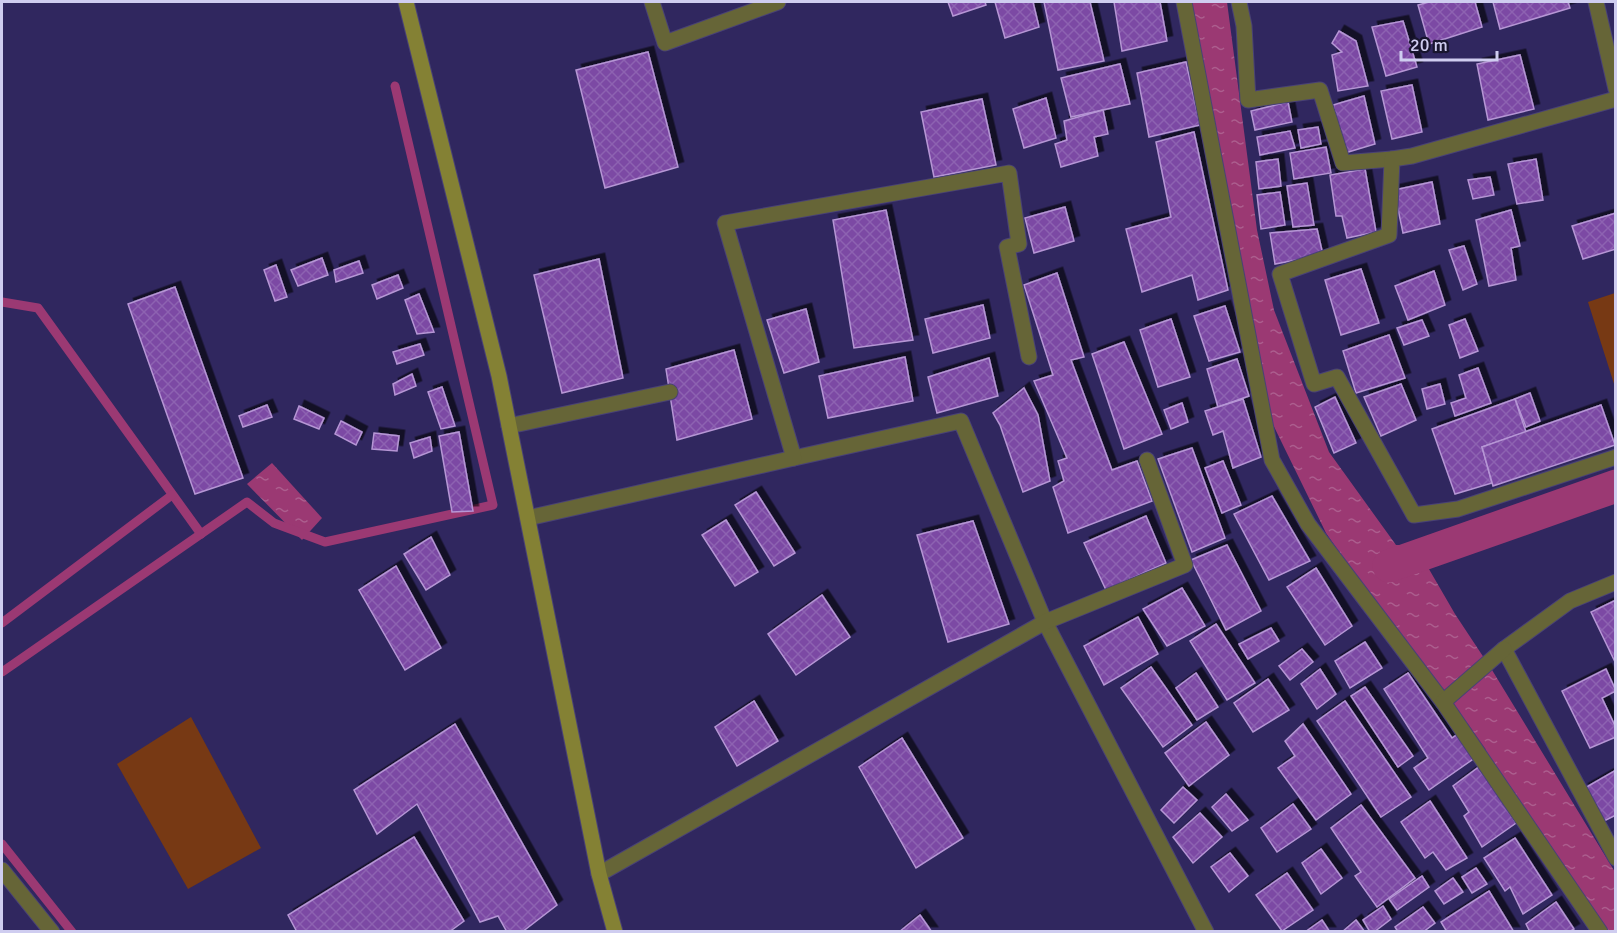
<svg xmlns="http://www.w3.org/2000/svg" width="1617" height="933" viewBox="0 0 1617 933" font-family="Signika,sans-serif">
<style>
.green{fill:#773914}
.water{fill:url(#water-ripples)}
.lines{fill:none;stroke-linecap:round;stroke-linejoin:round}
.stream{stroke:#9b3973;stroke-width:9}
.canal{stroke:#9b3973;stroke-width:33}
.building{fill:url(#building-cross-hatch);stroke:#b696d5;stroke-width:1.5;filter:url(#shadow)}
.street-casing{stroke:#494276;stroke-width:17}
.secondary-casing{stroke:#494276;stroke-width:17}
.street{stroke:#666537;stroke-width:15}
.secondary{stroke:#848134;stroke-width:15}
</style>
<defs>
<pattern id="water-ripples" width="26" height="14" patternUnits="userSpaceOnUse" patternTransform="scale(1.5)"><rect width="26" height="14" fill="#9b3973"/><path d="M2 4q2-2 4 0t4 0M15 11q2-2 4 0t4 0" fill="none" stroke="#ac5e8e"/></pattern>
<pattern id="building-cross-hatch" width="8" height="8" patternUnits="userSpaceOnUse" patternTransform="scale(1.5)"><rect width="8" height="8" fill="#7b49a4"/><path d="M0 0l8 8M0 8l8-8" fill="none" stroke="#8d62b1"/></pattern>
<filter id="shadow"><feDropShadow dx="5.5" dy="-5.5" stdDeviation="0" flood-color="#0009"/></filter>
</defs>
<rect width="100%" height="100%" fill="#30275f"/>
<g class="green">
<path d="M1615,293H1616L1615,387L1588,302Z"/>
<path d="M191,717L261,848L188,889L117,764Z"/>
</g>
<g class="water">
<path d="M1184,2H1227L1257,230L1274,310L1329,452L1396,545H1415L1455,614L1492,670L1615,872V931H1600L1326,533L1262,402L1233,297L1200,129Z"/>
<path d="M272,463L322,518L302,540L247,484Z"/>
</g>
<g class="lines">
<g class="stream">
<path d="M2,302L38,308L201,534"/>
<path d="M2,623L172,495"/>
<path d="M2,672L247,502L274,523L325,542L493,505L395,86"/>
<path d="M2,844L72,932"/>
</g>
<path class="canal" d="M1389,566L1616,486"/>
</g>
<g class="building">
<path d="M948,2H985L986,5L953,16Z"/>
<path d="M995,2H1033L1039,27L1005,38Z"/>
<path d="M1044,2H1090L1104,61L1058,70Z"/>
<path d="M1114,2H1160L1167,41L1122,51Z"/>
<path d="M1429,2H1475L1482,27L1429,44L1418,5Z"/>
<path d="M1493,2H1568L1570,8L1500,29Z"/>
<path d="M1403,21L1417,67L1386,76L1372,27Z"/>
<path d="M1339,31L1356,41L1368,86L1338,91L1332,55L1342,52L1332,43Z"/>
<path d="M648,52L678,167L605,188L576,70Z"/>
<path d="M1520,55L1534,109L1488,120L1477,64Z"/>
<path d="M1186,62L1200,125L1149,137L1137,73Z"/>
<path d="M1120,64L1130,104L1071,117L1061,78Z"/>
<path d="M1412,85L1422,132L1392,139L1381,91Z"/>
<path d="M1364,96L1375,144L1345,153L1333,105Z"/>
<path d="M1046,98L1056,138L1024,148L1013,109Z"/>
<path d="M982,99L996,165L934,177L921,112Z"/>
<path d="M1288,102L1292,122L1255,130L1251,111Z"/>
<path d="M1103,110L1108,134L1094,137L1098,156L1061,167L1055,144L1067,140L1064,121Z"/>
<path d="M1318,127L1321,144L1301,148L1298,130Z"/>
<path d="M1290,131L1295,148L1260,155L1257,137Z"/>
<path d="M1194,132L1228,290L1198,300L1192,275L1142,292L1126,229L1171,217L1156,142Z"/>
<path d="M1326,147L1331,173L1294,179L1290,153Z"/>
<path d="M1278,159L1281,186L1259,189L1256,162Z"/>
<path d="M1536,159L1543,200L1517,204L1508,164Z"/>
<path d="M1365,169L1376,232L1347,238L1342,216H1336L1330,175Z"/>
<path d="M1490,177L1494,195L1473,199L1468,180Z"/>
<path d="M1432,182L1440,224L1403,233L1394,190Z"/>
<path d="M1307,183L1314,225L1293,227L1287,186Z"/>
<path d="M1280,192L1285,225L1261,229L1257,195Z"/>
<path d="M1065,207L1074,241L1034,253L1025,218Z"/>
<path d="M886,210L913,340L854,348L833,220Z"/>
<path d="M1511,210L1520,246L1511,248L1516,280L1489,286L1476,220Z"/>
<path d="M1616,213V249L1583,259L1572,226Z"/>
<path d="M1317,229L1323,255L1275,264L1270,233Z"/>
<path d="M1464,246L1477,284L1463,290L1449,250Z"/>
<path d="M322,258L328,275L298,286L291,270Z"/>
<path d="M599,259L623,378L562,393L534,275Z"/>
<path d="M359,261L363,273L336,282L334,270Z"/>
<path d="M276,265L287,297L275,301L264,270Z"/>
<path d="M1361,269L1379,323L1341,335L1325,280Z"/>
<path d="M1434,271L1445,305L1408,320L1395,286Z"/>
<path d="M1057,273L1084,357L1071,360L1112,470L1137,461L1152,501L1068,533L1053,487L1064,481L1058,461L1067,458L1034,381L1053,375L1024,285Z"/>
<path d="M398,275L403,288L377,299L372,285Z"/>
<path d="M175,287L243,478L195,494L128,304Z"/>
<path d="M419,294L434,332L417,334L405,300Z"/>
<path d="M983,305L990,338L933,353L925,319Z"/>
<path d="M1225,306L1240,352L1209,361L1194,316Z"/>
<path d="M806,309L819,362L784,373L767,320Z"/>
<path d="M1171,319L1190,377L1158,387L1140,330Z"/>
<path d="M1465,319L1478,351L1460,358L1449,325Z"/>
<path d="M1422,320L1429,336L1404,345L1397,328Z"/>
<path d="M1389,335L1405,378L1356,393L1343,351Z"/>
<path d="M1124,342L1162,434L1124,449L1092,354Z"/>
<path d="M420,344L424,355L397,364L393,352Z"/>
<path d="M734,350L752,419L677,440L666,369Z"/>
<path d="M905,357L913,401L828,418L819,376Z"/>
<path d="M989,358L998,396L937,413L928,377Z"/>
<path d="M1237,359L1249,396L1218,407L1207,369Z"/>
<path d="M1478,368L1491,403L1455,416L1451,403L1466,398L1459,375Z"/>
<path d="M412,374L416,386L395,395L393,384Z"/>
<path d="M1401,384L1416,420L1381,436L1364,397Z"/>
<path d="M1440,384L1445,404L1427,409L1422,389Z"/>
<path d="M442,387L455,426L441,429L428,392Z"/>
<path d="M1024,388L1038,415L1050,481L1023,492L1000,425L993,413Z"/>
<path d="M1530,393L1540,421L1526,427L1515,399Z"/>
<path d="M1335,397L1356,443L1334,453L1315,407Z"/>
<path d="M1243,399L1261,457L1233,468L1223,431L1213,435L1205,411Z"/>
<path d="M1515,399L1526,432L1482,447L1492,483L1455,494L1432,429Z"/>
<path d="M1182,403L1188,422L1171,429L1164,410Z"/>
<path d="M267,405L272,417L243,427L239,416Z"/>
<path d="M1601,405L1615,445L1493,486L1482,447Z"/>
<path d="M299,406L324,418L319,429L294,419Z"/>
<path d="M341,421L362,432L356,445L335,434Z"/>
<path d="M459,432L473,511L452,512L439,436Z"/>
<path d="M374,433L399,436L397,451L372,449Z"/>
<path d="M430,437L432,451L414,458L410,443Z"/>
<path d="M1192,448L1225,538L1192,552L1158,459Z"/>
<path d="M1223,461L1241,505L1222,513L1205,468Z"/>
<path d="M756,492L795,553L774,566L735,505Z"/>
<path d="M1272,496L1310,561L1269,580L1234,514Z"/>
<path d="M1146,516L1166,563L1106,590L1084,543Z"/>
<path d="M726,520L758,572L735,586L702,535Z"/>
<path d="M973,521L1009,624L948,642L917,535Z"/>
<path d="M431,537L450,575L426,590L404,554Z"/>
<path d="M1227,545L1261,611L1226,630L1191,560Z"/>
<path d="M396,566L441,648L405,670L359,590Z"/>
<path d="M1316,568L1352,626L1325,645L1287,587Z"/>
<path d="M1182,588L1205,626L1167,646L1143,609Z"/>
<path d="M822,595L850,637L796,675L768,634Z"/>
<path d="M1616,600V664L1591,612Z"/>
<path d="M1138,617L1158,654L1104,685L1084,646Z"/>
<path d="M1216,624L1255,683L1227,700L1190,641Z"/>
<path d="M1271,628L1279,641L1248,659L1239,644Z"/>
<path d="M1365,642L1382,668L1350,688L1335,661Z"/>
<path d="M1302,649L1313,662L1290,680L1279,666Z"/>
<path d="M1151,667L1192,725L1163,747L1121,688Z"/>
<path d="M1320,669L1336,694L1317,709L1301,684Z"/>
<path d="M1606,669L1616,691L1602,698L1616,728V737L1590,748L1562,691Z"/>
<path d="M1196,673L1218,707L1197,720L1176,688Z"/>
<path d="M1408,673L1452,738L1462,731L1479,755L1429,790L1414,768L1428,758L1384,689Z"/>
<path d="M1268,679L1289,710L1253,732L1234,703Z"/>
<path d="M1365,687L1413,756L1398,767L1351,696Z"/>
<path d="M754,701L778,741L737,766L715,727Z"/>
<path d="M1345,701L1411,797L1381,817L1317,721Z"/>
<path d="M1206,722L1229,755L1189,786L1165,753Z"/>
<path d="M455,724L557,905L522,932H507L498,916L480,922L417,804L377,834L354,790Z"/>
<path d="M1303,724L1351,794L1316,820L1278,768L1295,756L1285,741Z"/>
<path d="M902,738L963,838L916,868L859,767Z"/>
<path d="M1480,766L1516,823L1482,847L1464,816L1469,812L1453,786Z"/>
<path d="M1616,770V815L1600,823L1583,789Z"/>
<path d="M1183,787L1197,800L1174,823L1161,810Z"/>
<path d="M1226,794L1248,820L1232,831L1212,807Z"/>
<path d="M1430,801L1467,858L1446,870L1433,852L1425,858L1401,822Z"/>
<path d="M1293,804L1311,829L1277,852L1261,828Z"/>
<path d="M1361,805L1415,878L1377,907L1355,876L1361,872L1331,828Z"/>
<path d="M1200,813L1222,837L1193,863L1173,837Z"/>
<path d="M414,837L464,921L449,932H297L288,915Z"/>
<path d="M1515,838L1552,895L1523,914L1510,887L1505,891L1484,858Z"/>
<path d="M1321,849L1342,878L1321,894L1302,863Z"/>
<path d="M1230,853L1248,876L1229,892L1211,867Z"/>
<path d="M1476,868L1487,884L1472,893L1462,877Z"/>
<path d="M1287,873L1313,910L1282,931L1256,895Z"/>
<path d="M1422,876L1429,887L1397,910L1389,899Z"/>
<path d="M1453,878L1463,892L1444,904L1435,891Z"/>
<path d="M1489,891L1514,932H1447L1441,922Z"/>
<path d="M1556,902L1574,929L1569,932H1530L1526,924Z"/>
<path d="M1383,906L1391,919L1374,932H1370L1363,920Z"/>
<path d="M1423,907L1435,923L1423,932H1398L1395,927Z"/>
<path d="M920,915L932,932H899Z"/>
<path d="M1322,920L1330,932H1305Z"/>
<path d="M1356,920L1365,932H1342Z"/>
</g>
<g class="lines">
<g class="street-casing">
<g id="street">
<path d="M652,2L665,43L778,2"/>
<path d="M1184,2L1272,460L1308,524L1443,702"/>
<path d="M1239,2L1244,26L1248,100L1320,90L1343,163L1392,159"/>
<path d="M1596,2L1616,89"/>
<path d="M1616,99L1412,156L1392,159L1389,235L1280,274L1314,384L1337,377L1414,515L1458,509L1616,457"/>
<path d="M509,426L670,392"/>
<path d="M794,458L961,421L1045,622L1206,932"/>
<path d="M528,518L794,458L725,223L1009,173L1019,244L1007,247L1029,357"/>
<path d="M1616,582L1570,601L1504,649L1616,858"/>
<path d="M1504,649L1443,702L1600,932"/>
<path d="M2,870L52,932"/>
<path d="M599,874L1045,622L1185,565L1147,460"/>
</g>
</g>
<g class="secondary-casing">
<path id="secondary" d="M406,2L499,376L599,874L615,932"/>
</g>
<use href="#street" class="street"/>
<use href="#secondary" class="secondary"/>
</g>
<rect width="1617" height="933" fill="none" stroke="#cfcdf0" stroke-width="6"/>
<path d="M1401 51v9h96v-9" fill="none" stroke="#cfcdf0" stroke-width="3"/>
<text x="1410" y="51" font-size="18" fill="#cfcdf0" stroke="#18152e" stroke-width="4.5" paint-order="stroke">20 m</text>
</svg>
